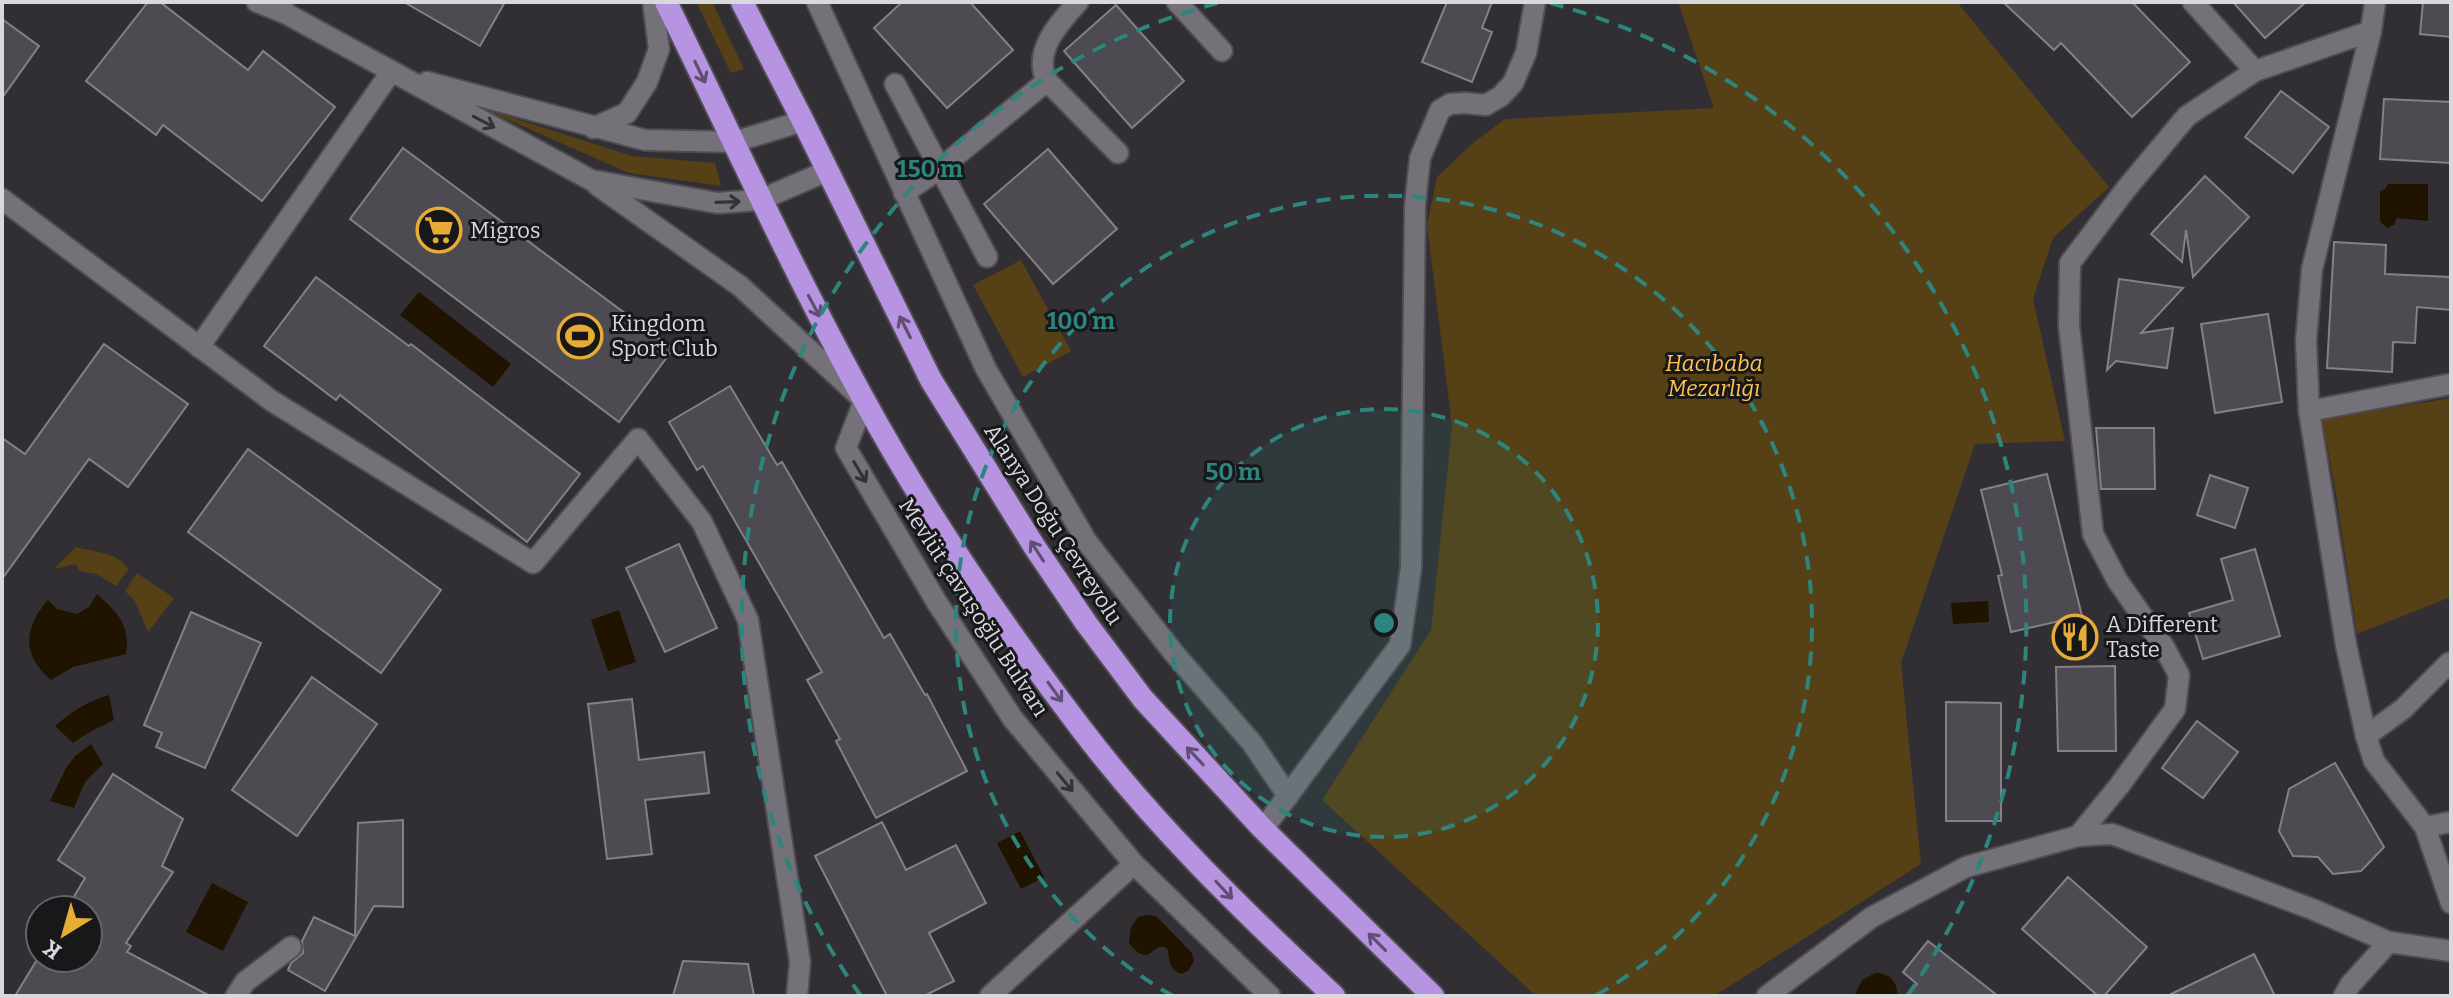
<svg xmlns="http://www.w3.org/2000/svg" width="2453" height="998" viewBox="0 0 2453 998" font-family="Bitter,serif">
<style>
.green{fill:#564015}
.water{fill:#201300}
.building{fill:#4d4a51;stroke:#838087;stroke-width:2}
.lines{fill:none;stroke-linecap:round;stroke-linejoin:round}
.minor-casing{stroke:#4f4d52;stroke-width:24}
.tertiary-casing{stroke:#4f4d52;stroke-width:24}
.trunk-casing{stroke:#4f4d52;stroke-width:26}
.minor{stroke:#747178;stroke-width:20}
.tertiary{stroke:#747178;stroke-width:20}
.trunk{stroke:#b694e2;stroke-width:22}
.oneway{stroke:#5f4f74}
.oneway2{stroke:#343236}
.ring{fill:none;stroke:#2d857e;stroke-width:4;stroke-dasharray:14 10}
.labels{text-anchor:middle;stroke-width:6;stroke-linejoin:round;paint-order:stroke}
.poi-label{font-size:22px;fill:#d9d8dc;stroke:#18171a;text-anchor:start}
.park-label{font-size:22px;font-style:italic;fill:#ffc44f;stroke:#18171a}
.street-label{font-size:22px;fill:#d9d8dc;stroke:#18171a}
.centre{fill:#2d857e;stroke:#18171a;stroke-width:4}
.ring-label{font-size:24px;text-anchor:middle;font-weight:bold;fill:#2d857e;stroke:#18171a;stroke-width:6;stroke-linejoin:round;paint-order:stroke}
</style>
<rect width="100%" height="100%" fill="#312f34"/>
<g class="green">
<path d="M696,2H712L744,69L731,73Z"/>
<path d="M1678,2H1957L2109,187L2053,238L2033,299L2065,441L1975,444L1901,663L1921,864L1714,996H1536L1322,800L1431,630L1452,426L1427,225L1437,177L1473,143L1505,119L1714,108Z"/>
<path d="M479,107L632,156L715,163L721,186L629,173Z"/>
<path d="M1021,260L1071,351L1023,377L973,285Z"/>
<path d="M2451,398V597L2357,634L2336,494L2322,419Z"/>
<path d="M76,547C93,552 122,553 128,570L116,586L97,574L79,571L76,564L54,569Z"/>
<path d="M137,573L174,598L148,632L135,601L125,591Z"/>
</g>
<g class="water">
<path d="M2388,184H2428V221L2396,218L2395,224L2388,228L2380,222V191L2385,189Z"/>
<path d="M419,292L511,364L493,387L400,315Z"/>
<path d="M97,594C117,612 131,625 126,654L73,667L51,680C22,656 23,628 48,600L57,609L77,614L89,607Z"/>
<path d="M1988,601L1989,622L1953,624L1951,603Z"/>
<path d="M619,610L636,662L608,671L591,620Z"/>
<path d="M109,695L114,720C100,727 86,733 73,743L55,726C71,712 88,701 109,695Z"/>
<path d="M91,744L103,764L85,782L74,808L50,801L66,768L75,756Z"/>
<path d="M1020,831L1044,877L1021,889L997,843Z"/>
<path d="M212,883L248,902L223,951L186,932Z"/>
<path d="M1148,915L1156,916L1192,953L1194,961L1188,971L1181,974C1163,966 1173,950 1164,947C1152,944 1149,969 1129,943L1131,927L1138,917Z"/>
<path d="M1875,973C1890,973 1898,982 1897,996H1854L1862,980Z"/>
</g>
<g class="building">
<path d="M148,2H160L248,70L263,51L335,107L262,201L163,125L156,135L86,81Z"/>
<path d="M404,2H505L480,46Z"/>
<path d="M902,2H970L1013,50L947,108L874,28Z"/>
<path d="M1447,2H1492L1482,28L1492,32L1472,82L1422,62Z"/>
<path d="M2003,2H2132L2190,62L2132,117L2061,43L2054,50Z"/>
<path d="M2233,2H2306L2265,38Z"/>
<path d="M2423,2H2451V37L2420,34Z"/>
<path d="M1116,5L1184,81L1132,128L1064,51Z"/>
<path d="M2,19L39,46L2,98Z"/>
<path d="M2281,91L2329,127L2293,173L2245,137Z"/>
<path d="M2384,99L2451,102V163L2380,159Z"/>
<path d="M403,148L673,349L619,422L350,219Z"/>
<path d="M1048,149L1117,229L1053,284L984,204Z"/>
<path d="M2205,176L2249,217L2193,277L2186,230L2182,262L2151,234Z"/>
<path d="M2334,242L2386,245L2385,274L2451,277V310L2417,307L2415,343L2393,342L2392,372L2327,368Z"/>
<path d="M316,277L409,346L411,344L580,474L527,542L340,395L336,400L264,346Z"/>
<path d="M2119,279L2183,288L2141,333L2173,328L2167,368L2116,361L2107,370Z"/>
<path d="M2268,314L2282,402L2215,413L2201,324Z"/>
<path d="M104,344L188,404L128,487L89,459L2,579V438L25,454Z"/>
<path d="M730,386L777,465L782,462L884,638L890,634L925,695L927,694L967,771L876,818L836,741L840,739L807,680L822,672L703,466L697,470L669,422Z"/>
<path d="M2096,428H2154L2155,489H2101Z"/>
<path d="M248,449L441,590L381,673L188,532Z"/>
<path d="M2047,474L2082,616L2011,632L1998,576L2002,575L1981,490Z"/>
<path d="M2210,475L2248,488L2235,528L2197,515Z"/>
<path d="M679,544L717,628L665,652L626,568Z"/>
<path d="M2255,549L2280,636L2203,659L2189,613L2233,600L2221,559Z"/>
<path d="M191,612L261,643L205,768L156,747L162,733L144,725Z"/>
<path d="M2115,666L2116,751H2058L2056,667Z"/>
<path d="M312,677L377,724L297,836L232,790Z"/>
<path d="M632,699L639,760L704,752L709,793L645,800L652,854L607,859L588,704Z"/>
<path d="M1946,702L2001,703V821H1946Z"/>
<path d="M2197,721L2238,752L2203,798L2162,768Z"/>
<path d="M2335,763L2384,847L2361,871L2333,874L2318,857L2293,856L2279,831L2289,789Z"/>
<path d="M113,774L183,819L162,866L173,872L126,943L131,946L127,952L210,996H15L38,958H88V910H66L85,878L58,860Z"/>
<path d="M403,820V907L374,906L325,991L288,970L291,963L303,953L302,941L314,917L355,936L358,823Z"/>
<path d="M882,822L906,870L956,845L986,903L929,933L954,981L924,996H887L815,856Z"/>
<path d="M2068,877L2147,947L2104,996H2098L2022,929Z"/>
<path d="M1928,941L1998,996H1907L1917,984L1903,972Z"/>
<path d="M2254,954L2275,996H2167Z"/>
<path d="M683,961L748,964L754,996H673Z"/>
</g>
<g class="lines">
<g class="minor-casing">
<g id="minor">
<path d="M257,2L285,13"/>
<path d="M817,2L986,369L1087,542L1173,652L1252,743L1288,796"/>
<path d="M1177,2L1222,51"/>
<path d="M2193,2L2255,71"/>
<path d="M2375,2L2371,31L2312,269L2306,341L2309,411L2346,645L2366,736L2374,761L2425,827L2451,903"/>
<path d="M1047,81L1118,153"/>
<path d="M895,84L987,257"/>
<path d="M904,193L941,168L1047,81C1032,52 1059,23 1078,2"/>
<path d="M2,199L272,401L533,563L638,439L702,522L748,620L800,962L797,996"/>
<path d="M199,347L391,72"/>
<path d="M864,401L846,448L936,601L1013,719L1134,864L1270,996"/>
<path d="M2309,411L2451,384"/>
<path d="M2366,736L2403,709L2449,663"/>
<path d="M2425,827L2451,822"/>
<path d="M1263,829L1400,645L1411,568L1415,205L1420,158L1440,110L1450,104L1465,103L1486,105L1501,96L1513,83L1526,53L1535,2"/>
<path d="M2078,836L2119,786L2175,709L2179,675L2164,647L2117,580L2093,534L2069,326L2070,263L2126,189L2187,116L2255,71L2371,31"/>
<path d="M236,996L245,982L291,947"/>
<path d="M990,996L1134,864"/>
<path d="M1767,996L1872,917L1966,867L2078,836L2112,834L2312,909L2389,942L2451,951"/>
<path d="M2344,996L2350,985L2389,942"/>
</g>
</g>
<g class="tertiary-casing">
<g id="tertiary">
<path d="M281,2L285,13L591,180L717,203L760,200L827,171"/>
<path d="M427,82L645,140L734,142L803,121"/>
<path d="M593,128L627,113L647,82L659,49L653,2"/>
<path d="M597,185L740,286L858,395"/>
</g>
</g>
<g class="trunk-casing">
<g id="trunk">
<path d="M666,2C731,135 792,269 863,398C926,514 1001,623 1080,727C1154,825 1244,912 1334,996"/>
<path d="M742,2L803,121L931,380L1034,546L1086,623L1143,699L1263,829L1433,996"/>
</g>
</g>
<use href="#minor" class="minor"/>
<use href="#tertiary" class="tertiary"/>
<use href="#trunk" class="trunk"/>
</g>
<defs><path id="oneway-shaft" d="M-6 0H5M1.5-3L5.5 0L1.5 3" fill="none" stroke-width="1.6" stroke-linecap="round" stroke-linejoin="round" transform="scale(2)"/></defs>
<g class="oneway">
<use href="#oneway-shaft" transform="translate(700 72) rotate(64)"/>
<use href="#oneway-shaft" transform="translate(814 306) rotate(62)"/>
<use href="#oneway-shaft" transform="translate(905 327) rotate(-117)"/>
<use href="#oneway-shaft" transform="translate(1037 551) rotate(-123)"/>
<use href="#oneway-shaft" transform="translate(1055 692) rotate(54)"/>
<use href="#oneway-shaft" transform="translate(1195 756) rotate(-133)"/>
<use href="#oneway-shaft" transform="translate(1224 890) rotate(47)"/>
<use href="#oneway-shaft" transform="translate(1377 942) rotate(-135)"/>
</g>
<g class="oneway2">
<use href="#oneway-shaft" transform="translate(484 122) rotate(28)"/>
<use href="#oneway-shaft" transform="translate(728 202) rotate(-2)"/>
<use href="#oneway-shaft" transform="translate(860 472) rotate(59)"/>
<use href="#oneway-shaft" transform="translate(1065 782) rotate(50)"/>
</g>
<circle cx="1384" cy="623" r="214" fill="#2d857e" fill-opacity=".12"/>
<g class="ring">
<circle cx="1384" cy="623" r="214"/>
<path d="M1173 996A428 428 0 1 1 1595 996"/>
<path d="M861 996A642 642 0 0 1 1218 3M1550 3A642 642 0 0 1 1907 996"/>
</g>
<defs>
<g id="supermarket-ring" transform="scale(2.3)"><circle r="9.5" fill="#18171a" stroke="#e6ac36" stroke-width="1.5"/><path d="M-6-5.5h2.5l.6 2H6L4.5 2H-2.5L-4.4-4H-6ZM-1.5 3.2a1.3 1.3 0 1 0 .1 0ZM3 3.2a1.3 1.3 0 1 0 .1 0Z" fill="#e6ac36"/></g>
<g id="stadium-ring" transform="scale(2.3)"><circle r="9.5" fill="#18171a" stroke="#e6ac36" stroke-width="1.5"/><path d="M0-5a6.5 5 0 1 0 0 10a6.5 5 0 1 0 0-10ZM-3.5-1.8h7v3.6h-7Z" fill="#e6ac36"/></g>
<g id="restaurant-ring" transform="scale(2.3)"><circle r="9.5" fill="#18171a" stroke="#e6ac36" stroke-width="1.5"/><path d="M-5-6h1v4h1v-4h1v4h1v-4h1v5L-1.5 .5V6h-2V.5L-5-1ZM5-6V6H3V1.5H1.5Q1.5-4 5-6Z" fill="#e6ac36"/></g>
</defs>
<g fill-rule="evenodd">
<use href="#supermarket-ring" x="439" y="230"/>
<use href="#stadium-ring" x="580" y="336"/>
<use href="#restaurant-ring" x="2075" y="637"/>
</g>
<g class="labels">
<g class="poi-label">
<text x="470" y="238">Migros</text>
<text x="611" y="331">Kingdom<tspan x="611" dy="25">Sport Club</tspan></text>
<text x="2106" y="632">A Different<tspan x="2106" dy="25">Taste</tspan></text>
</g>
<g class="park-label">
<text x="1714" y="371">Hacıbaba<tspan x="1714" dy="25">Mezarlığı</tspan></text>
</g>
<g class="street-label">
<text transform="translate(1054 524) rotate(57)" y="8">Alanya Doğu Çevreyolu</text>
<text transform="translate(974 607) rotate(57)" y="8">Mevlüt çavuşoğlu Bulvarı</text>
</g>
</g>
<circle cx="1384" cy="623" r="12" class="centre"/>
<g class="ring-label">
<text x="930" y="177">150 m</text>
<text x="1081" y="329">100 m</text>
<text x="1233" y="480">50 m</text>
</g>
<rect width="2453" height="998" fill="none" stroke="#d9d8dc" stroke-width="8"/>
<g transform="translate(64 934) rotate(217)"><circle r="38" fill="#18171a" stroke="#656468" stroke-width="2"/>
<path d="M0-6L14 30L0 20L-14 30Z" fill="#e6ac36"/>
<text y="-12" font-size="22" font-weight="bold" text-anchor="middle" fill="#d9d8dc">K</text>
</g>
</svg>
